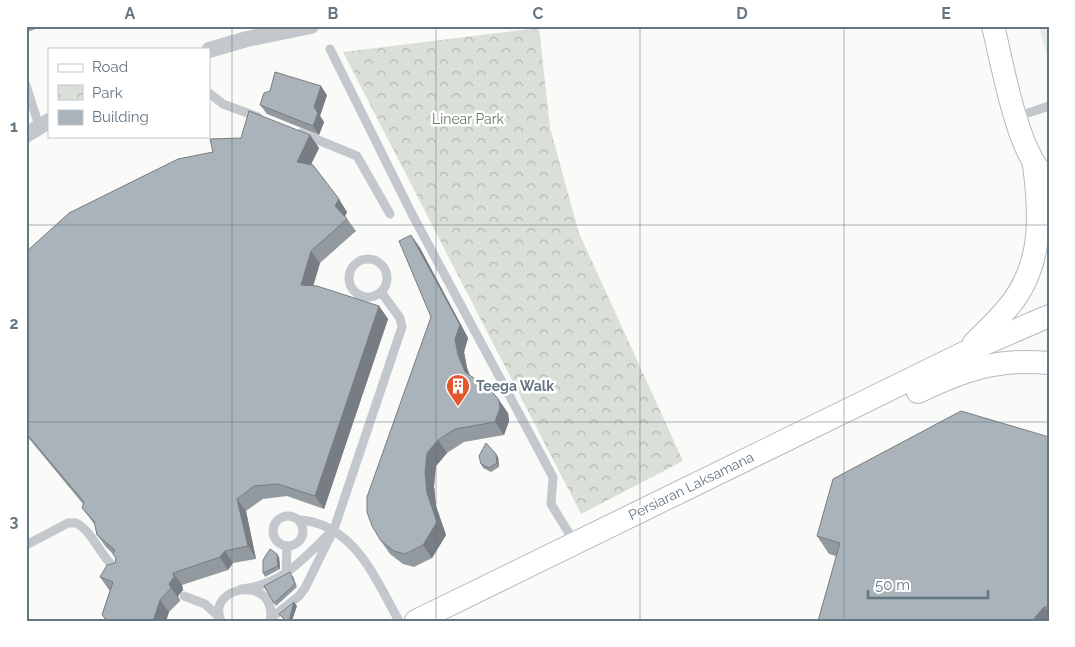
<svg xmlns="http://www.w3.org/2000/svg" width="1075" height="647" viewBox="0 0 1075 647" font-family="Raleway,sans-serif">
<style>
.built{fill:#e8e9e9}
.park{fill:url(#park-crowns)}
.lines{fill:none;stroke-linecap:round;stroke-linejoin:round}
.secondary-casing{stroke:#b3babf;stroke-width:24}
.lane{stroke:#c3c8cc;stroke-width:9}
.street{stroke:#c3c8cc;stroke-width:16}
.secondary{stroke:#fff;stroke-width:22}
.wall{fill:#929a9f}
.shaded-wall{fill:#777d82}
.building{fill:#aab3b9;stroke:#777d82}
.grid{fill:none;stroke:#657683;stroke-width:1;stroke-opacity:0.55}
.labels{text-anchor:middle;stroke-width:5;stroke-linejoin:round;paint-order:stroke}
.park-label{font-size:14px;fill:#687a64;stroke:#fff}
.poi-label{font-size:14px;font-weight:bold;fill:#657683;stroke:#fff;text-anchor:start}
.street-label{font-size:14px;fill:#657683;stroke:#fff}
.neatline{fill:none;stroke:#657683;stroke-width:2}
.grid-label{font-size:16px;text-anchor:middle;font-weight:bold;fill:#657683}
</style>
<defs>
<pattern id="park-crowns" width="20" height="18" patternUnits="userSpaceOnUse" patternTransform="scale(1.25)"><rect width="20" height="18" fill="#dadfd7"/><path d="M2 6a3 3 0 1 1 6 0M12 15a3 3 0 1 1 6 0" fill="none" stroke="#b4b9b4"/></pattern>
</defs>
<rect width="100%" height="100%" fill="#fafaf8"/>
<path class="built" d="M1039,26H1049V66Z"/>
<path class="park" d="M539,28L550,128L579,233L683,461L581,514L343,52Z"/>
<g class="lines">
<g class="secondary-casing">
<g id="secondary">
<path d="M993,26C1003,66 1016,146 1043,175"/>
<path d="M974,343C985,332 996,322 1006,310C1043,268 1041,217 1034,165"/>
<path d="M918,392C964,370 997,358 1049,363"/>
<path d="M416,621L966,352L1049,316"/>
</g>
</g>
<g class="lane">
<path d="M330,49L412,214L553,477L551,504L575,543"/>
<path d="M26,85L39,126"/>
<path d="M209,93L223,104L258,117"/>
<path d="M1016,117L1049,106"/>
<path d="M301,133L357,156L390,214"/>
<circle cx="368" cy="278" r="19"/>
<circle cx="288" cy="531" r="15"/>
<path d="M299,520C354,523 376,580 399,621"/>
<path d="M26,545L68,523H76C93,531 102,560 119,572"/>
<path d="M286,574L287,546"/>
<path d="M241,589C282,585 302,560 330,533"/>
<path d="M184,596L205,604L219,617"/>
<path d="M271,618L299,596L305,588L334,529L402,327L400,318L381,292"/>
<path d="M221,621C205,585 279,574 270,621"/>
</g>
<g class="street">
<path d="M209,50L247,39L311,26"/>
<path d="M26,135L49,121"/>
</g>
<use href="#secondary" class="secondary"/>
</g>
<g class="wall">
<path d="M26,26H44L27,32Z"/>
<path d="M327,95L320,116L324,122L319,135L267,114L260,105Z"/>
<path d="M310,135L319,148L311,164L347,212L345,216L356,231L320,263L313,286L379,306L388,319L324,509L287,496L263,499L246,511L256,559L233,563L228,570L182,585L183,590L178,596L180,601L169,612L166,621H106L102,615L110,590H109L100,577L115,563L116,558L113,554L106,547L97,535L95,525L82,508L83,504L26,435V252L213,152L241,138Z"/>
<path d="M411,235L420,248L468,338L464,352L467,368L470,376L508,413L509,421L504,435L464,442L447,453L436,466L434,486L436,506L446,535L432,558L414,567L403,564L390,554L381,541L431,317Z"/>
<path d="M1049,437V621L829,554L817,536Z"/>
<path d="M498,457L499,467L491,472L483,468L481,464Z"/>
<path d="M279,557L280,569L265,577L263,573Z"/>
<path d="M293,576L297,587L276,606L264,586Z"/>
</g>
<g class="shaded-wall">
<path d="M321,86L327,95L320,116L324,122L319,135L313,126L314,107Z"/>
<path d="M310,135L319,148L306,175L297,162Z"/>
<path d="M339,199L347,212L344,218L335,206Z"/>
<path d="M411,235L420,248L468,338L464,352L467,368L474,385L465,372L458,355Z"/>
<path d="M311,251L320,263L310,297L301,285Z"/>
<path d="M379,306L388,319L324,509L315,496Z"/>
<path d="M499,400L508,413L509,421L504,435L495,422Z"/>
<path d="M438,440L447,453L436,466L434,486L436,506L446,535L432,558L423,545L427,493L425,473L427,453Z"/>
<path d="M496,454L498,457L499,467L497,463Z"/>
<path d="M237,499L246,511L256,559L248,546Z"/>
<path d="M225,551L233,563L228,570L220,557Z"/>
<path d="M277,554L279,557L280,569L278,566Z"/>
<path d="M173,573L182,585L183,590L178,596L180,601L169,584Z"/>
<path d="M160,600L169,612L166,621H153Z"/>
<path d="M294,602L297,606L292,621H289Z"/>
<path d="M1044,607L1049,613V621H1032Z"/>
</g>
<g class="building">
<path d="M275,72L321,86L314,107L318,113L313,126L260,105L264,93L270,91Z"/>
<path d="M249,111L310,135L297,162L313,165L339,199L335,206L347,219L311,251L301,285L317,286L379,306L315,496L278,484L254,486L237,499L248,546L225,551L220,557L173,573L174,577L169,584L171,588L160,600L153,621H108L102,615L113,582L100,577L107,565L115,563L116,558L113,554L115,550L97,535L94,521L82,508L84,502L26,433V252L69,213L178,159L213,152L210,139L241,138Z"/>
<path d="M411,235L460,325L455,339L458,355L465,372L490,389L499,400L500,408L495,422L455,429L438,440L427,453L425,473L427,493L437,522L423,545L405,554L394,551L381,541L372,526L367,512V497L431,317L399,241Z"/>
<path d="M961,411L1049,437V607H1044L1032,621H818L840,543L817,536L833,479Z"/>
<path d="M486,443L496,454L497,463L489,468L481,464L479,456Z"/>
<path d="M270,549L277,554L278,566L263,573V560Z"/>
<path d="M290,572L295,584L274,603L264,586Z"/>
<path d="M294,602L289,621H286L279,614Z"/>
</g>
<path class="grid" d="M232,26V621M436,26V621M640,26V621M844,26V621M26,225H1049M26,422H1049"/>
<defs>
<g id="building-pin" transform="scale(1.25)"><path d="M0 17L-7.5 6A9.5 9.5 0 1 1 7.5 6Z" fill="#e4572e" stroke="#fff"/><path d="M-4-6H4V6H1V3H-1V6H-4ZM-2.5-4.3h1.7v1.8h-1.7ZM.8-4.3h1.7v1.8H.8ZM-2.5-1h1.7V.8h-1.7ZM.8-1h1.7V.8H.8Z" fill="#fff"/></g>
</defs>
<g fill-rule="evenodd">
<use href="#building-pin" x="458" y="386"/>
</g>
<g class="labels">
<g class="park-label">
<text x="468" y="124">Linear Park</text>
</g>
<g class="poi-label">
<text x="476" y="391">Teega Walk</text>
</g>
<g class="street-label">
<text transform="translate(691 486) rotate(-26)" y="5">Persiaran Laksamana</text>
</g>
</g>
<rect width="1075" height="647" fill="none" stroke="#ffffff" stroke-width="55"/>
<rect x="48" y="48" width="162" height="90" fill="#ffffff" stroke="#c1c8cd"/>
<rect x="58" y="64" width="25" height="8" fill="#ffffff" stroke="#c1c8cd"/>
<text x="92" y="72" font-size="15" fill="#657683">Road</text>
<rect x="58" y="85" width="25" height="15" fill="url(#park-crowns)" stroke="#c1c8cd"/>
<text x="92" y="98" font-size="15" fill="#657683">Park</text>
<rect x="58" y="110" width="25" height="15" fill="#aab3b9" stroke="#c1c8cd"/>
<text x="92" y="122" font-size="15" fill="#657683">Building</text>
<path d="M868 590v8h120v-8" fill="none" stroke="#657683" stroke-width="2.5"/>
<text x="875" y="590" font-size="15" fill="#657683" stroke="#ffffff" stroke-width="4" paint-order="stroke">50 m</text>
<rect x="28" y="28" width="1020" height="592" class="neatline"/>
<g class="grid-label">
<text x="130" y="19">A</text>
<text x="333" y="19">B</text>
<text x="538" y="19">C</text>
<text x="742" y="19">D</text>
<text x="946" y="19">E</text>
<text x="14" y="132">1</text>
<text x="14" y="329">2</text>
<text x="14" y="527">3</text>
</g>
</svg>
